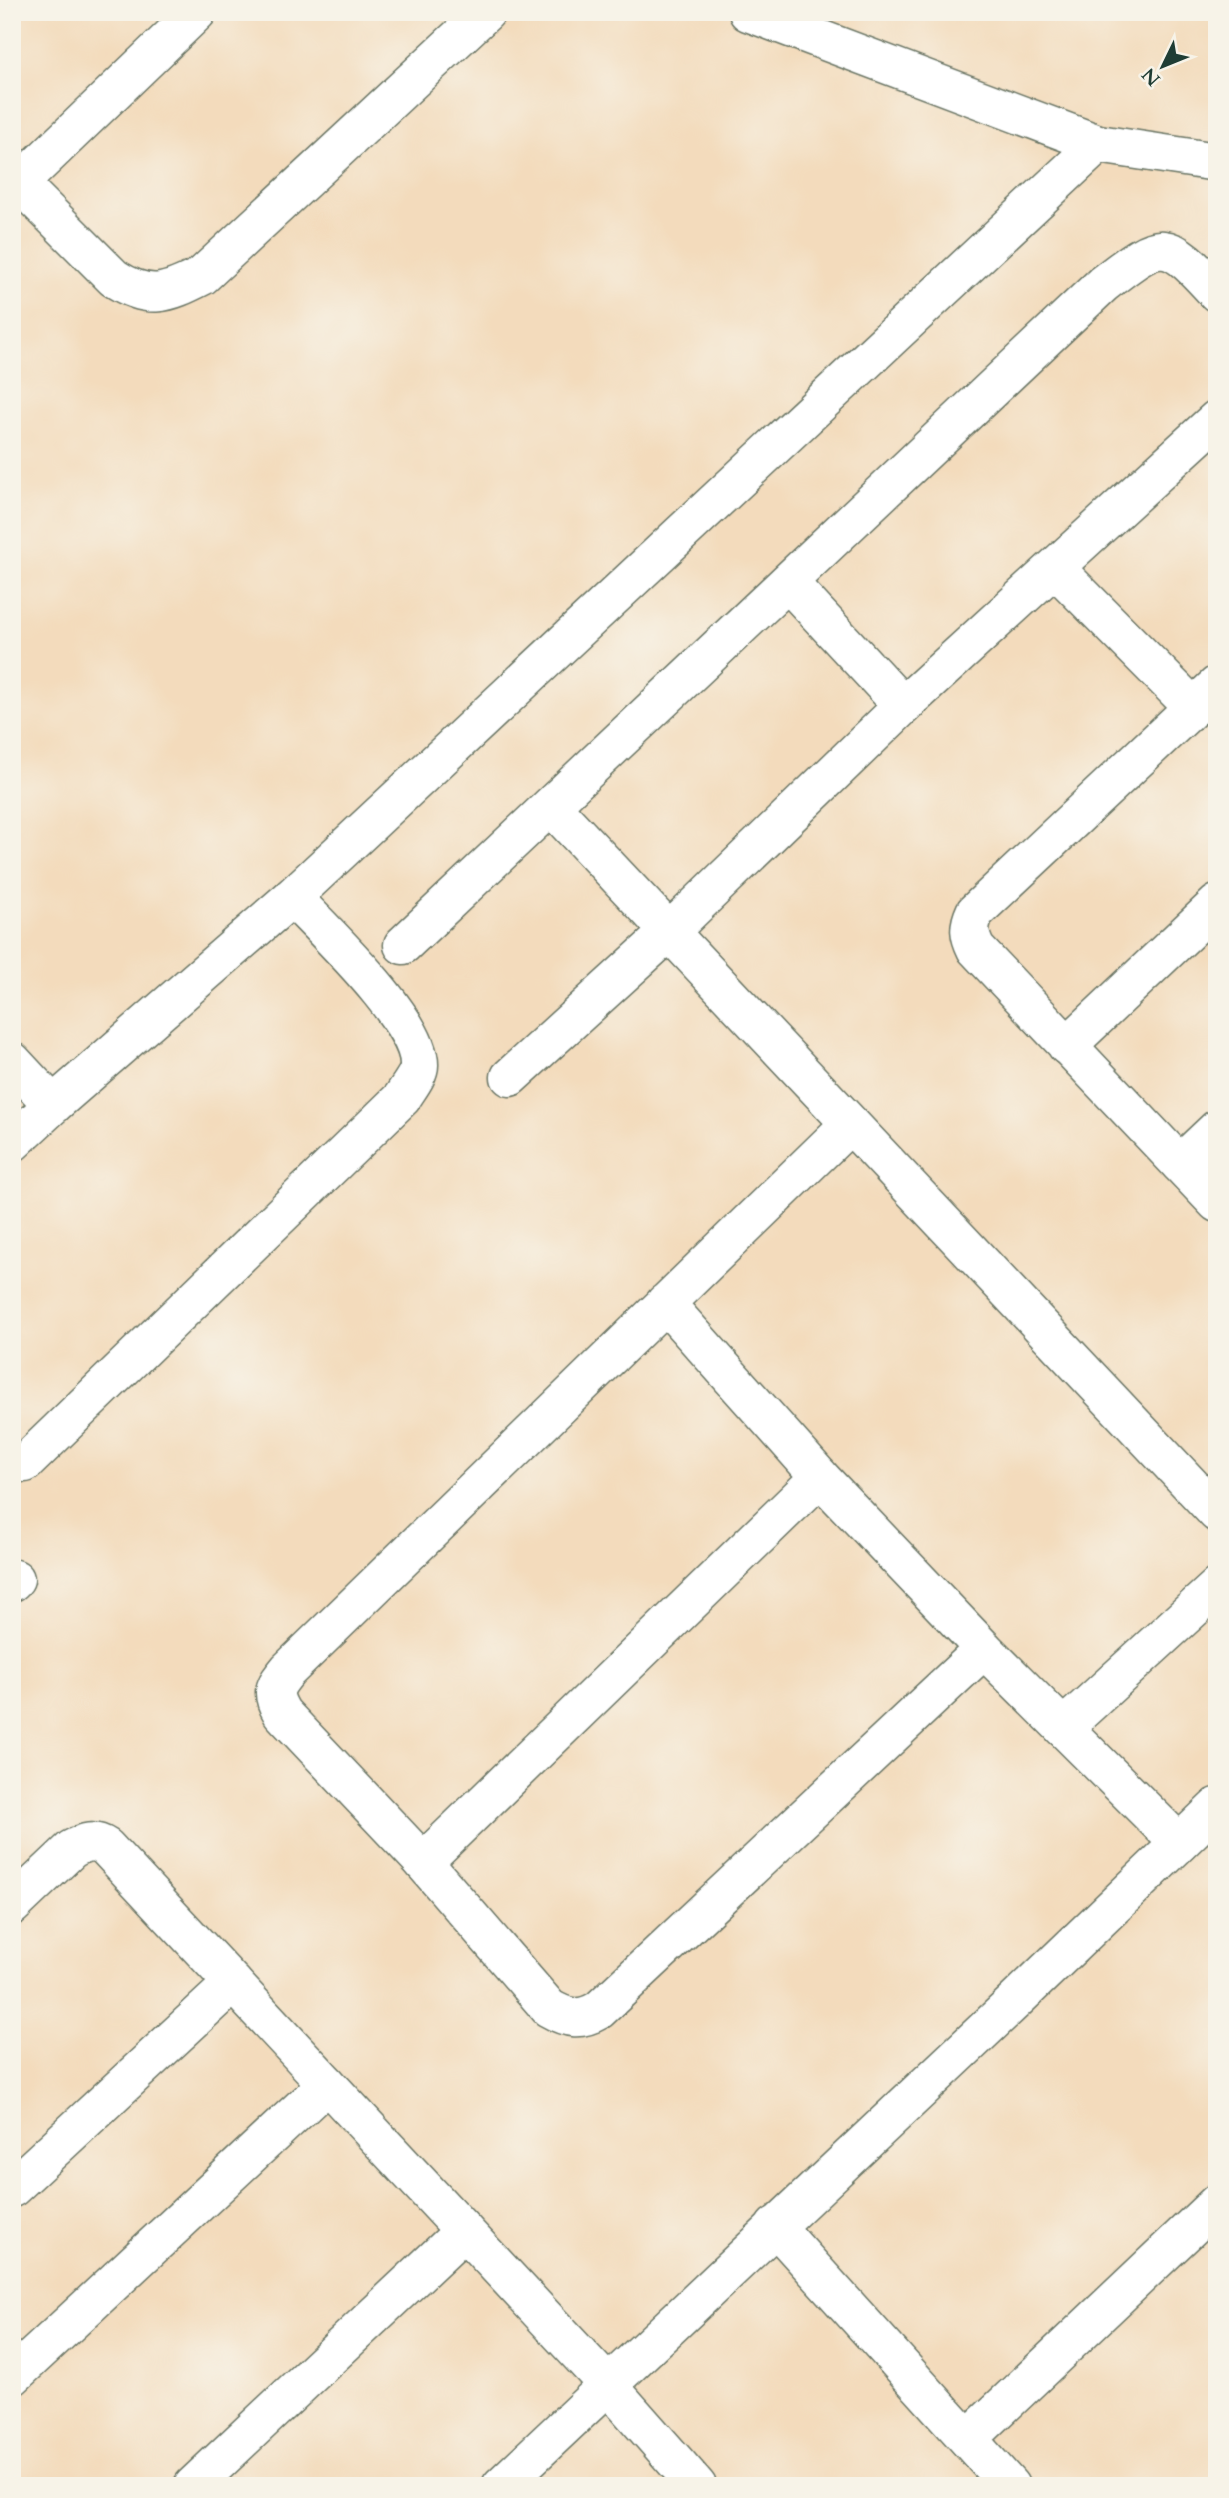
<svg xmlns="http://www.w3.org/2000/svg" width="1229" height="2498" viewBox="0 0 1229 2498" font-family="Cardo,serif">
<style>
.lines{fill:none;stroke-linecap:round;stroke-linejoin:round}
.minor-casing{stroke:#697464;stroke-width:41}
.minor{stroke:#fff;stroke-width:38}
</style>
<rect width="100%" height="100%" fill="#f7f3e8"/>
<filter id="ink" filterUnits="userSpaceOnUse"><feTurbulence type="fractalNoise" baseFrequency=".0143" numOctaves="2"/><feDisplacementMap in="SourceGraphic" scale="14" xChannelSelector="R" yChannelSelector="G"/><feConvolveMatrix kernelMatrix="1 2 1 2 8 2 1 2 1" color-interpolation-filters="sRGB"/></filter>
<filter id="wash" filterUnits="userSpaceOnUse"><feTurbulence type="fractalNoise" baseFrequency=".00686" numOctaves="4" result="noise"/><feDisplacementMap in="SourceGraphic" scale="28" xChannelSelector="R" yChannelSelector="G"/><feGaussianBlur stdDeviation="1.57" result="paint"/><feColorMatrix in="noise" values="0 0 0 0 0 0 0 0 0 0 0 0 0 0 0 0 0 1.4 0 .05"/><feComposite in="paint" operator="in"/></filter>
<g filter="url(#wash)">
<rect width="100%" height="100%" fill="#f3dbbc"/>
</g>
<g filter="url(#ink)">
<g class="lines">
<g class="minor-casing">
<g id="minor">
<path d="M748,12L1098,144L1217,162"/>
<path d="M19,183L114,278C149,301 167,294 202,276L486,12"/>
<path d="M12,190L197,12"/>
<path d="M1055,568L1193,707"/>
<path d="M788,582L903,706L1217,419"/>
<path d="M1217,685L975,912C968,927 969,935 976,949L1217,1203"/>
<path d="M551,806L1217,1513"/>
<path d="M403,945L1103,284C1163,237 1166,237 1217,293"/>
<path d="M1067,1046L1217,904"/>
<path d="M12,1061L53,1105"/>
<path d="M510,1077L669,932L903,706"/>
<path d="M12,1143L53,1105L292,897L1098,144"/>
<path d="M1180,1164L1217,1129"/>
<path d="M665,1303L820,1477L984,1649L599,2010C580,2021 568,2019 549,2008L423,1862L282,1713C270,1693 274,1687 288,1670L850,1124"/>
<path d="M25,1463L402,1098C407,1089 419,1075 419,1065C420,1021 324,931 292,897"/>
<path d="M12,1582L15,1579"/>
<path d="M984,1649L1179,1843"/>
<path d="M1063,1728L1217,1587"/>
<path d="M423,1862L820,1477"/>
<path d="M12,1906L72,1849C85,1842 94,1839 106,1847L607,2384L697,2486"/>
<path d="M12,2188L233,1983"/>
<path d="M775,2226L1010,2486"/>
<path d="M12,2377L327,2084"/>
<path d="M968,2439L1217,2203"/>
<path d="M193,2486L464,2231"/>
<path d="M501,2486L1015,2001L1217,1807"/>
</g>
</g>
<use href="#minor" class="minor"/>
</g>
</g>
<rect width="1229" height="2498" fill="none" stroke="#f7f3e8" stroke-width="42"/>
<g transform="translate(1163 66) rotate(227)" stroke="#f7f3e8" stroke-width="5" paint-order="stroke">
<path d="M0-5L12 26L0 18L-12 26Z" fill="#1f3d34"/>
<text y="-10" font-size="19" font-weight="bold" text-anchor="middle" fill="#1f3d34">N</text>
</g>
</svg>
